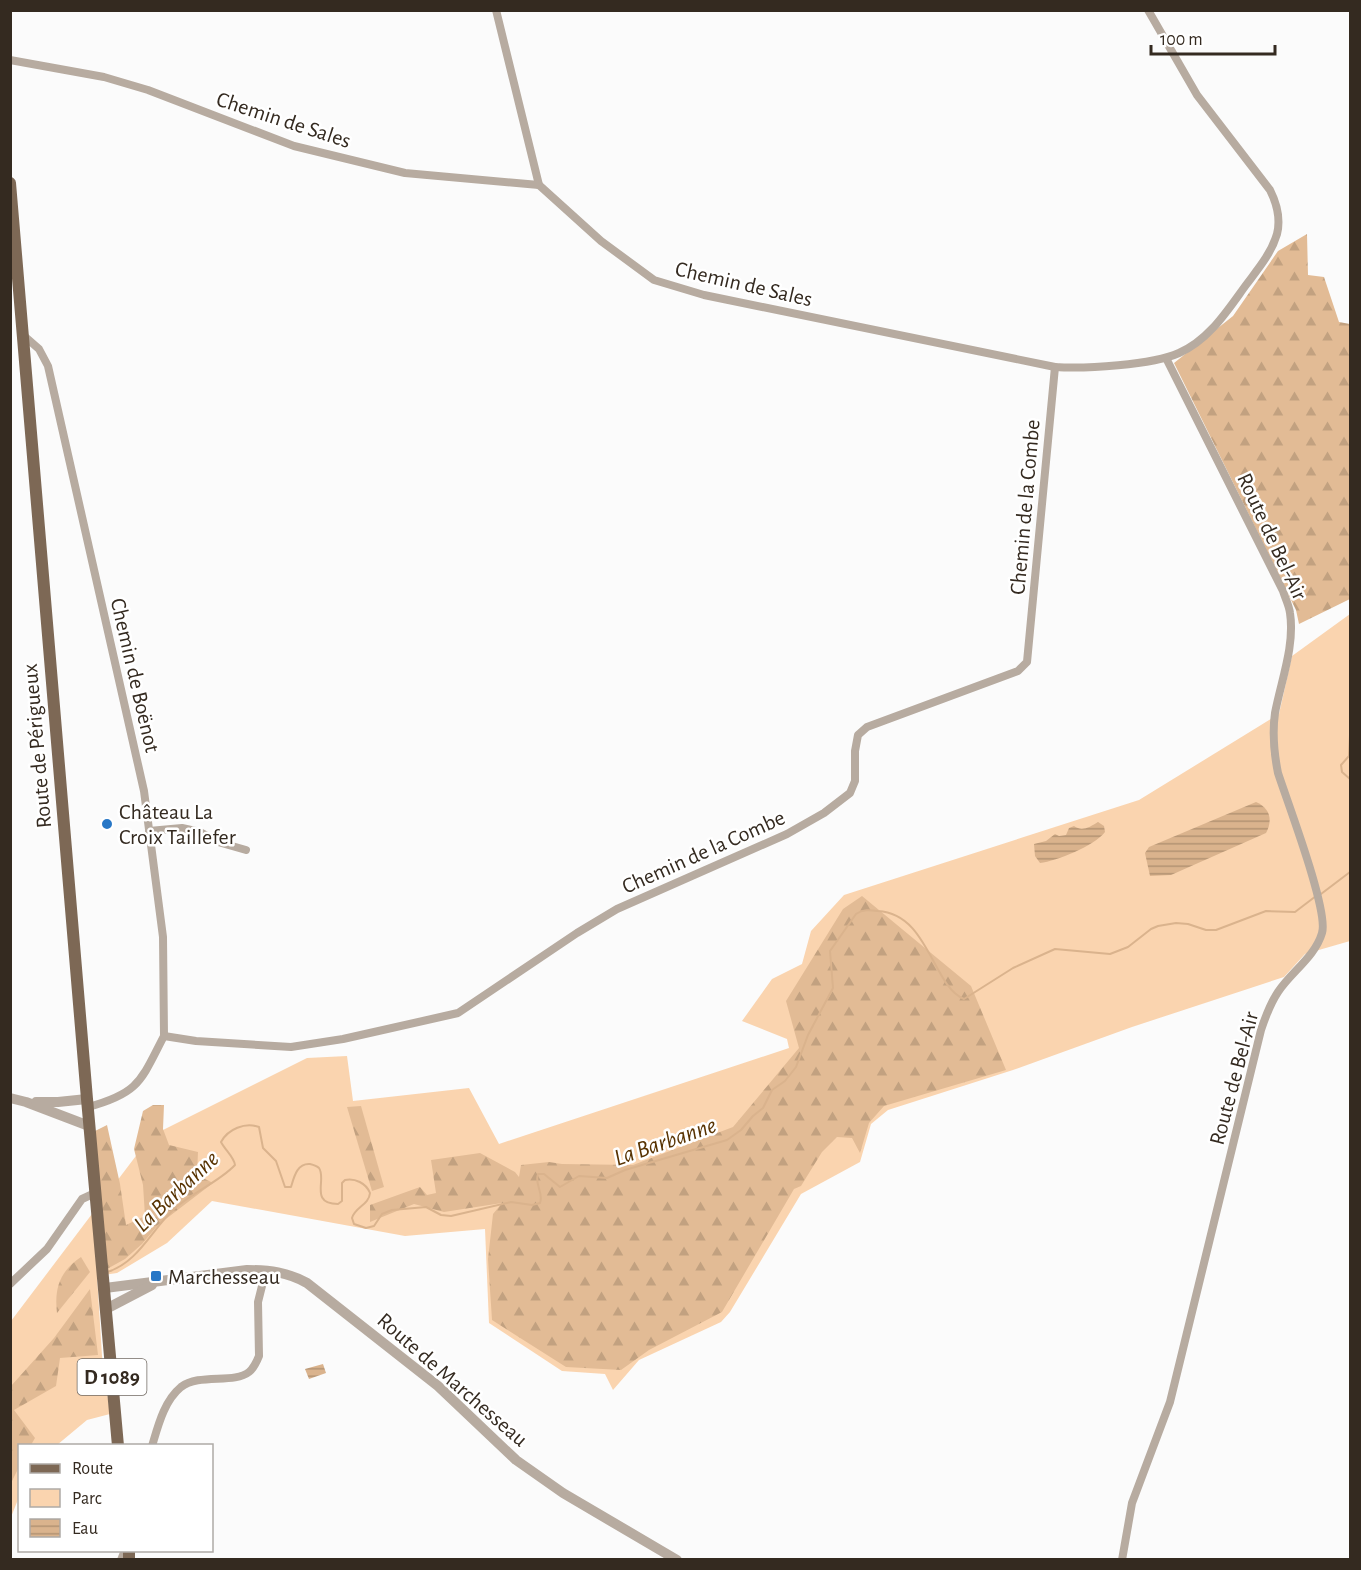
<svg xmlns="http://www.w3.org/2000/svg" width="1361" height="1570" viewBox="0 0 1361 1570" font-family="'Alegreya Sans',sans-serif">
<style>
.green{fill:#fad4af}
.forest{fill:url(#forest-firs)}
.water{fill:url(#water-rules)}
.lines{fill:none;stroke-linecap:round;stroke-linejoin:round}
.stream{stroke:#dab38d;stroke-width:2}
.minor{stroke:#b7aba0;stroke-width:8}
.tertiary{stroke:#b7aba0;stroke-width:10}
.primary{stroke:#7d6855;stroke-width:12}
.poi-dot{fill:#2877c6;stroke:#fff;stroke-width:2}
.labels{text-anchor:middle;stroke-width:5;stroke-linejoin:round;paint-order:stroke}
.shield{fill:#fff;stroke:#716a63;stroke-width:1.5}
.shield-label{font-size:21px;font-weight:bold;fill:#342a20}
.street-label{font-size:22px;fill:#342a20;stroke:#fff}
.poi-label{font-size:22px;fill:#342a20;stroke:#fff;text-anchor:start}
.water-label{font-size:24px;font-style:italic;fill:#583302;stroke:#fff}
</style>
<defs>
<pattern id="forest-firs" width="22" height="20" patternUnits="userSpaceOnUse" patternTransform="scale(1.5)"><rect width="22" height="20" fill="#e2bb95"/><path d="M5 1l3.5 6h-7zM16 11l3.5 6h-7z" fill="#c2a180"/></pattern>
<pattern id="water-rules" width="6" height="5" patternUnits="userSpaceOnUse" patternTransform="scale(1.5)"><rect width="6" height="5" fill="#dab38d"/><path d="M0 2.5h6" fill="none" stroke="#b29273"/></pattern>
</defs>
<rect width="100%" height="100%" fill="#fbfbfb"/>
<path class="green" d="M1350,614V941L1305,954L1284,977L1132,1027L1013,1070L888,1110L871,1124L860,1162L801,1194L730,1312L721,1322L639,1360L613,1390L605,1374L562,1371L489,1323L485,1229L405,1236L212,1201L167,1243L117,1273L97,1276L102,1356L110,1414L87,1420L57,1445L20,1446L19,1497L11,1517V1321L151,1136L307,1058L347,1056L353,1101L469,1088L499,1144L789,1048L787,1039L742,1021L772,979L802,964L811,931L844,895L1139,800L1279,714L1292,656Z"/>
<g class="forest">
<path d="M1307,234L1308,275L1324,277L1339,322L1350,324V599L1299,624L1296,610L1174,363L1233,316L1278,251Z"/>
<path d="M862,896L971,986L1006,1070L884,1106L869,1123L860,1153L852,1138L837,1137L822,1152L801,1186L794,1189L722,1312L649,1350L621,1370L566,1367L492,1320L488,1259L493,1214L502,1203L444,1212L414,1204L370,1222V1205L420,1187L427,1195L436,1193L431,1160L480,1153L515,1172L519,1177L521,1165L549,1162L562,1164L633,1165L733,1127L799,1048L786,1001L843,909Z"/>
<path d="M153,1105H164L163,1129L169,1145L198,1152L197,1175L213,1183L158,1225L142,1244L125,1259L107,1269L93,1132L107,1125L120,1184L126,1225L145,1216L143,1185L134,1149L143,1111Z"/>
<path d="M361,1106L384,1187L372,1191L347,1107Z"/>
<path d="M81,1257L90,1272L57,1313C54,1288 60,1271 81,1257Z"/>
<path d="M90,1289L98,1355L60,1358L56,1386L14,1410L35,1438L31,1445L20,1446L19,1467L11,1483V1386L54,1338Z"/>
</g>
<g class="water">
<path d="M1256,802C1270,808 1273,820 1266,833L1171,875L1150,876L1145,853L1149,847Z"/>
<path d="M1098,822L1104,826L1105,832C1094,846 1057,861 1040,863L1035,856L1034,844L1046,841L1055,834L1059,836L1066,835L1069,828L1074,826C1082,832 1090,827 1098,822Z"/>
<path d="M323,1364L326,1373L309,1379L305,1369Z"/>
</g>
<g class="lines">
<g class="stream">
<path d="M1350,735L1349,756L1341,765L1342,772L1350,779"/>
<path d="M1321,894L1350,872"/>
<path d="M107,1272C138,1263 152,1229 174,1209C192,1192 218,1183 235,1165C234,1157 225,1150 221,1142C228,1129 245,1122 259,1127L263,1148L276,1161L285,1187H291C294,1177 297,1163 310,1164C314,1165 317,1166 319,1168C327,1179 309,1204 338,1204L342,1201V1183L345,1180C355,1178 366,1183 370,1193C369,1205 355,1207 352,1218L354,1224L366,1228L374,1226L382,1214L392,1210L426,1207L441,1215L451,1216L511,1202L532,1205L540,1203C544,1193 534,1184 538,1174H544L560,1187L579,1176L607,1178L625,1170L727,1140L741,1130L753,1116L763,1108L772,1090L785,1081L796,1067L808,1035L833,988L830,951L856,914C863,909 870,910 878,911C929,914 932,986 964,999L1013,968L1055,949L1110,954L1128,947L1151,929L1158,926L1176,923L1188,924L1206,930H1216L1266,911L1295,912L1316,896"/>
</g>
<g class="minor">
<path d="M496,10L539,185"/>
<path d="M10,60L104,77L148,90L294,146L405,173L539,185L601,241L654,280L704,295L1055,367C1085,369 1152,365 1179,353C1209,340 1227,311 1246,285C1258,269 1271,254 1277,234C1281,218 1277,204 1270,190L1197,95L1148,10"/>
<path d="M23,335L39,349L48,366L144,791L163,937L164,1036"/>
<path d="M149,831L182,828L200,832L218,842L246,850"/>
<path d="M88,1107C140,1093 141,1080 164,1036L196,1041L291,1047L343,1039L458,1013L577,933L617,909L787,834L824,813L850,793L855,781V751L858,735L867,727L1018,671L1027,662L1055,367"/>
<path d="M10,1284L47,1249L82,1199L95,1193"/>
<path d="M152,1446C158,1426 164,1401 181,1387C199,1373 234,1384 249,1372C254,1368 257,1361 259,1356L258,1302L266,1270"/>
<path d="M121,1560L125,1550"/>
<path d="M1122,1560L1132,1503L1170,1402L1261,1030C1265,1018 1270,1004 1278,992C1291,972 1315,957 1322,933C1329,911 1287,801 1278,773C1274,753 1272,734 1275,713C1281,681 1295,646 1290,613C1289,605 1285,598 1283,591L1166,358"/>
</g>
<g class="tertiary">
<path d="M10,1098L26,1102L89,1126"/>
<path d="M36,1102H58L87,1099"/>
<path d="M105,1288L247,1270C270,1270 287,1272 307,1283L438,1386L516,1460L563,1493L677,1560"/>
<path d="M106,1309L152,1285"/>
</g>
<g class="primary">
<path d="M10,183L87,1099L118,1446"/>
<path d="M129,1550V1560"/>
</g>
</g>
<g class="poi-dot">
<circle cx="107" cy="824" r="6"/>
<rect x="150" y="1270" width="12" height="12" rx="3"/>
</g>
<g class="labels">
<rect class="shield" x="77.5" y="1359" width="69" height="36" rx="4.5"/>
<g class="shield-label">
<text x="112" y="1384">D 1089</text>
</g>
<g class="street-label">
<text transform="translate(284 119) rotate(18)" y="8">Chemin de Sales</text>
<text transform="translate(744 283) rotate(13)" y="8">Chemin de Sales</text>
<text transform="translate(1024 507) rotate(-85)" y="8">Chemin de la Combe</text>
<text transform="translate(1273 536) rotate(65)" y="8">Route de Bel-Air</text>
<text transform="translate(136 675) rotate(77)" y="8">Chemin de Boënot</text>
<text transform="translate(36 746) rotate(-95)" y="8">Route de Périgueux</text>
<text transform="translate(703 851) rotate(-24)" y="8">Chemin de la Combe</text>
<text transform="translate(1233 1078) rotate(-75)" y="8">Route de Bel-Air</text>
<text transform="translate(453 1379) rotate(41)" y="8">Route de Marchesseau</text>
</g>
<g class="poi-label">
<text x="119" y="819">Château La<tspan x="119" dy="25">Croix Taillefer</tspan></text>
<text x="168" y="1284">Marchesseau</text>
</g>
<g class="water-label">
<text transform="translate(665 1141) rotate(-19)" y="8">La Barbanne</text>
<text transform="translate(176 1191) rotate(-43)" y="8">La Barbanne</text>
</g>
</g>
<rect width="1361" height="1570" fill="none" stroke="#342a20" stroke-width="24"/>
<rect x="18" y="1444" width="195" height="108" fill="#ffffff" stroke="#aeaaa6" stroke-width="1.5"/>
<rect x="30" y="1464" width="30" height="9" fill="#7d6855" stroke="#aeaaa6" stroke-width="1.5"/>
<text x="72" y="1474" font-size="18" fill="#342a20">Route</text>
<rect x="30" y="1489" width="30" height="18" fill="#fad4af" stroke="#aeaaa6" stroke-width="1.5"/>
<text x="72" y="1504" font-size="18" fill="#342a20">Parc</text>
<rect x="30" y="1519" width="30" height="18" fill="url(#water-rules)" stroke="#aeaaa6" stroke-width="1.5"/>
<text x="72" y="1534" font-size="18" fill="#342a20">Eau</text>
<path d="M1151 45v9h124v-9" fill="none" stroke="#342a20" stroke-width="3"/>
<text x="1160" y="45" font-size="18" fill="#342a20" stroke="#ffffff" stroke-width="4.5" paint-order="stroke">100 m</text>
</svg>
